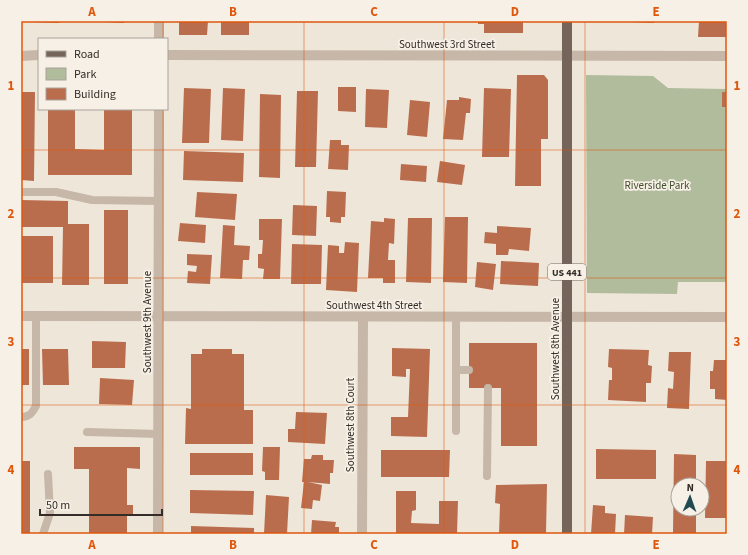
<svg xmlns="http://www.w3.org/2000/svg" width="748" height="555" viewBox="0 0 748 555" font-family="'Source Sans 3',sans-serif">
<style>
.green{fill:#b0bc9c}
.building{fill:#ba6d4d}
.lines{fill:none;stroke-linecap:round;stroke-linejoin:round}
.lane{stroke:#c6b7a8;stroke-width:8}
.street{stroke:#c6b7a8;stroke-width:10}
.primary{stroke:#74645a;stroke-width:10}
.grid{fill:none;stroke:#df570d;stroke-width:1;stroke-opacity:0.55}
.labels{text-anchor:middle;stroke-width:3.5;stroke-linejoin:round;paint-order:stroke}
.shield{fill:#f7f0e6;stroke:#6e6760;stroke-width:1}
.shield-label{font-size:10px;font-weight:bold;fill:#332c27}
.street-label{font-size:11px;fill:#332c27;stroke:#f7f0e6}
.park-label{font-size:11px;fill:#414f2d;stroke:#f7f0e6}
.neatline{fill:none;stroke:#df570d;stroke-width:1.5}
.grid-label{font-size:13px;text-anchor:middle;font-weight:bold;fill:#df570d}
</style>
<rect width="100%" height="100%" fill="#efe6da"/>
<path class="green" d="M586,75L653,76L668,88L727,89V282H678L677,294L587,293Z"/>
<g class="building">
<path d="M32,21H59V23L32,22Z"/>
<path d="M104,21H124V23L104,22Z"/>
<path d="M179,21H208L207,35H179Z"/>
<rect x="221" y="21" width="28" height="14"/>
<path d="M478,21H523V33H484V24H478Z"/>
<path d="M630,21H654V23L630,22Z"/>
<path d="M699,21H727V37H698Z"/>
<path d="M517,75H544L548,80V139H541V186H515Z"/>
<path d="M338,87H356V112L338,111Z"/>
<path d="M184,88L211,89L209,143H182Z"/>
<path d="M223,88L245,89L243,141L221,140Z"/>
<path d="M484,88L511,89L509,157H482Z"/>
<path d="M366,89L389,90L387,128L365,127Z"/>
<path d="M297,91H318L316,167H295Z"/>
<path d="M21,92H35L34,181L21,180Z"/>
<rect x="722" y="92" width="5" height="15"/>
<path d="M260,94L281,95L280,178L259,177Z"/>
<path d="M459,97L471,99L470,113H466L463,140L443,139L447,100H459Z"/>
<path d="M410,100L430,102L427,137L407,135Z"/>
<path d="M48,109H75V149L104,150V109H132V175H48Z"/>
<path d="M330,140H341V145H349L348,170L328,169Z"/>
<path d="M184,151L244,153L243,182L183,180Z"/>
<path d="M440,161L465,165L462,185L437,182Z"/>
<path d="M401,164L427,166L426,182L400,180Z"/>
<path d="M327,191L346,192L345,217H341V223L330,222V217H326Z"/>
<path d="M197,192L237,194L235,220L195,217Z"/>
<path d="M21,200L68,201V224H89V285H62L63,227H21Z"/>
<path d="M293,205L317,206L316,236L292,235Z"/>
<rect x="104" y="210" width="24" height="74"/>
<path d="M445,217H468L467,283L443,282Z"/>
<path d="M384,218L395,219L394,244L389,243L388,260H395V283H383V278H368L371,221L384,222Z"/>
<path d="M408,218H432L431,283L406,282Z"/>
<path d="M259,219H282L280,279H263L264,269L258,268V254H262L263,240H259Z"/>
<path d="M180,223L206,225L205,243L178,241Z"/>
<path d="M223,225L235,226L234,245L250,246L249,260H243L242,279L220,278Z"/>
<path d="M497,226L531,228L529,251L509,249L508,255H496V244L484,243L485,232L497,233Z"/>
<rect x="21" y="236" width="32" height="47"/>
<path d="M345,242L359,243L357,292L326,290L328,245L339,246V253H344Z"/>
<path d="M292,244L322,245L321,284H291Z"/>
<path d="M187,254L212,255L210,284L187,283L188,271L196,272L197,266L187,265Z"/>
<path d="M501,261L539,263L538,286L500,284Z"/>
<path d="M477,262L496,264L493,290L475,287Z"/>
<path d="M92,341L126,342L125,368H92Z"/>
<path d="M469,343H537V446H501V388H469Z"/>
<path d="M392,348L430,349L427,437L391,436V417H408L410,369H406V377L392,376Z"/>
<rect x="21" y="349" width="8" height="36"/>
<path d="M42,349H68L69,385H43Z"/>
<path d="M202,349H232V354H244V410H253V444H185L186,408L191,409V354H202Z"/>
<path d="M609,349L649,350L648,365L652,366L651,383H646V402L608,400L609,380H612V368L608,367Z"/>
<path d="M669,352H691L689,409L667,408L668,388L673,389L674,372L668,371Z"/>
<path d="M714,360H727V400L715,399V389H710V371H713Z"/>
<path d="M100,378L134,380L132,405L99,404Z"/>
<path d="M296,412L327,413L325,444L288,442V429H295Z"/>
<path d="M74,447H140V469L127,468V505H133V514H127V534H89V469H74Z"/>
<path d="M263,447H280L279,480H265V472L262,471Z"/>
<path d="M596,449L656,450V479H596Z"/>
<path d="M381,450H450L449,477H381Z"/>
<rect x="190" y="453" width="63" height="22"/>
<path d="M674,454L696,455V485H678V509H696V534H673Z"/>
<path d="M312,455H323V460H334L333,473H330V484L308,482L322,485L320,501L313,500L312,509L301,508L304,482H302L304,459H311Z"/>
<rect x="21" y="461" width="9" height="73"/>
<path d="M706,461H727V518H705Z"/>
<path d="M547,484L546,534H499L500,504L495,503L496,485Z"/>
<path d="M190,490L254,491L253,515L190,513Z"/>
<path d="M396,491H416V510L412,511L411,523L439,524V501H458L457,534H396Z"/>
<path d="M266,495L289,497L287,534H264Z"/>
<path d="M593,505L605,506V513L616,514L615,534H591Z"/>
<path d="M625,515L653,517L652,534H624Z"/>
<path d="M312,520L336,522L335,527H339V534H311Z"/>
<path d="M191,526L254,528V534H191Z"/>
</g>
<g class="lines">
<g class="lane">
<path d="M21,192H56L92,200L159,201"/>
<path d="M457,370H469"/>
<path d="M21,417C30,417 32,413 36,406V316"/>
<path d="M456,431V317"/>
<path d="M87,432L159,434"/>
<path d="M487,476L488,388"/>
<path d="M43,534L50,513L48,474"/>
</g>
<g class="street">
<path d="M159,39V21"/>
<path d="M167,55L727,56"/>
<path d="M21,56L39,55"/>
<path d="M21,316L727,317"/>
<path d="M158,534L159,109"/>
<path d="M362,534L363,317"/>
</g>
<path class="primary" d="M567,534V21"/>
</g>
<path class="grid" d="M163,21V39M304,21V534M444,21V534M585,21V534M163,109V534M21,150H727M21,278H727M21,405H727"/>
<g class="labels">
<rect class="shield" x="548" y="264" width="38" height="16" rx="3"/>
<g class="shield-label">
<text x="567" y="276">US 441</text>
</g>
<g class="street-label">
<text x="447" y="48">Southwest 3rd Street</text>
<text x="374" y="309">Southwest 4th Street</text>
<text transform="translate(147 322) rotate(-90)" y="4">Southwest 9th Avenue</text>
<text transform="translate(555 349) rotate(-90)" y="4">Southwest 8th Avenue</text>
<text transform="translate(350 425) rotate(-90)" y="4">Southwest 8th Court</text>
</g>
<g class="park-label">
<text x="657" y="189">Riverside Park</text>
</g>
</g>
<rect width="748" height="555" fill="none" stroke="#f7f0e6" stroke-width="44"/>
<rect x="38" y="38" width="130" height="72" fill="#f7f0e6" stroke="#a9a29a"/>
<rect x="46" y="51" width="20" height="6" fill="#74645a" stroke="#a9a29a"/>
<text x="74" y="58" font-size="12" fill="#332c27">Road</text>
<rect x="46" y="68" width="20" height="12" fill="#b0bc9c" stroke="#a9a29a"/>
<text x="74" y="78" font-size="12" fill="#332c27">Park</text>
<rect x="46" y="88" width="20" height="12" fill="#ba6d4d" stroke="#a9a29a"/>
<text x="74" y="98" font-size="12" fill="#332c27">Building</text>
<g transform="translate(690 497) rotate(2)"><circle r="19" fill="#f7f0e6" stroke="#a9a29a"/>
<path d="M0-3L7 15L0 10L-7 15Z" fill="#214b50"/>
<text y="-6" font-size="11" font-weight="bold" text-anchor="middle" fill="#332c27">N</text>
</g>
<path d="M40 509v6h122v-6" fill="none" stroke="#332c27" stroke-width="2"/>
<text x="46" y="509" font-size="12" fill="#332c27" stroke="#f7f0e6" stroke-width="3" paint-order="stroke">50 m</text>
<rect x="22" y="22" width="704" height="511" class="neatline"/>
<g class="grid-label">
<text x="92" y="16">A</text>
<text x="233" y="16">B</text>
<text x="374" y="16">C</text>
<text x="515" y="16">D</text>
<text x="656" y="16">E</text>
<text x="11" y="90">1</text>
<text x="737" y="90">1</text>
<text x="11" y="218">2</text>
<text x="737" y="218">2</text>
<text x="11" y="346">3</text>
<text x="737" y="346">3</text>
<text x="11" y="474">4</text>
<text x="737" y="474">4</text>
<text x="92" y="549">A</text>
<text x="233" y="549">B</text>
<text x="374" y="549">C</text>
<text x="515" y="549">D</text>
<text x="656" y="549">E</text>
</g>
</svg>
